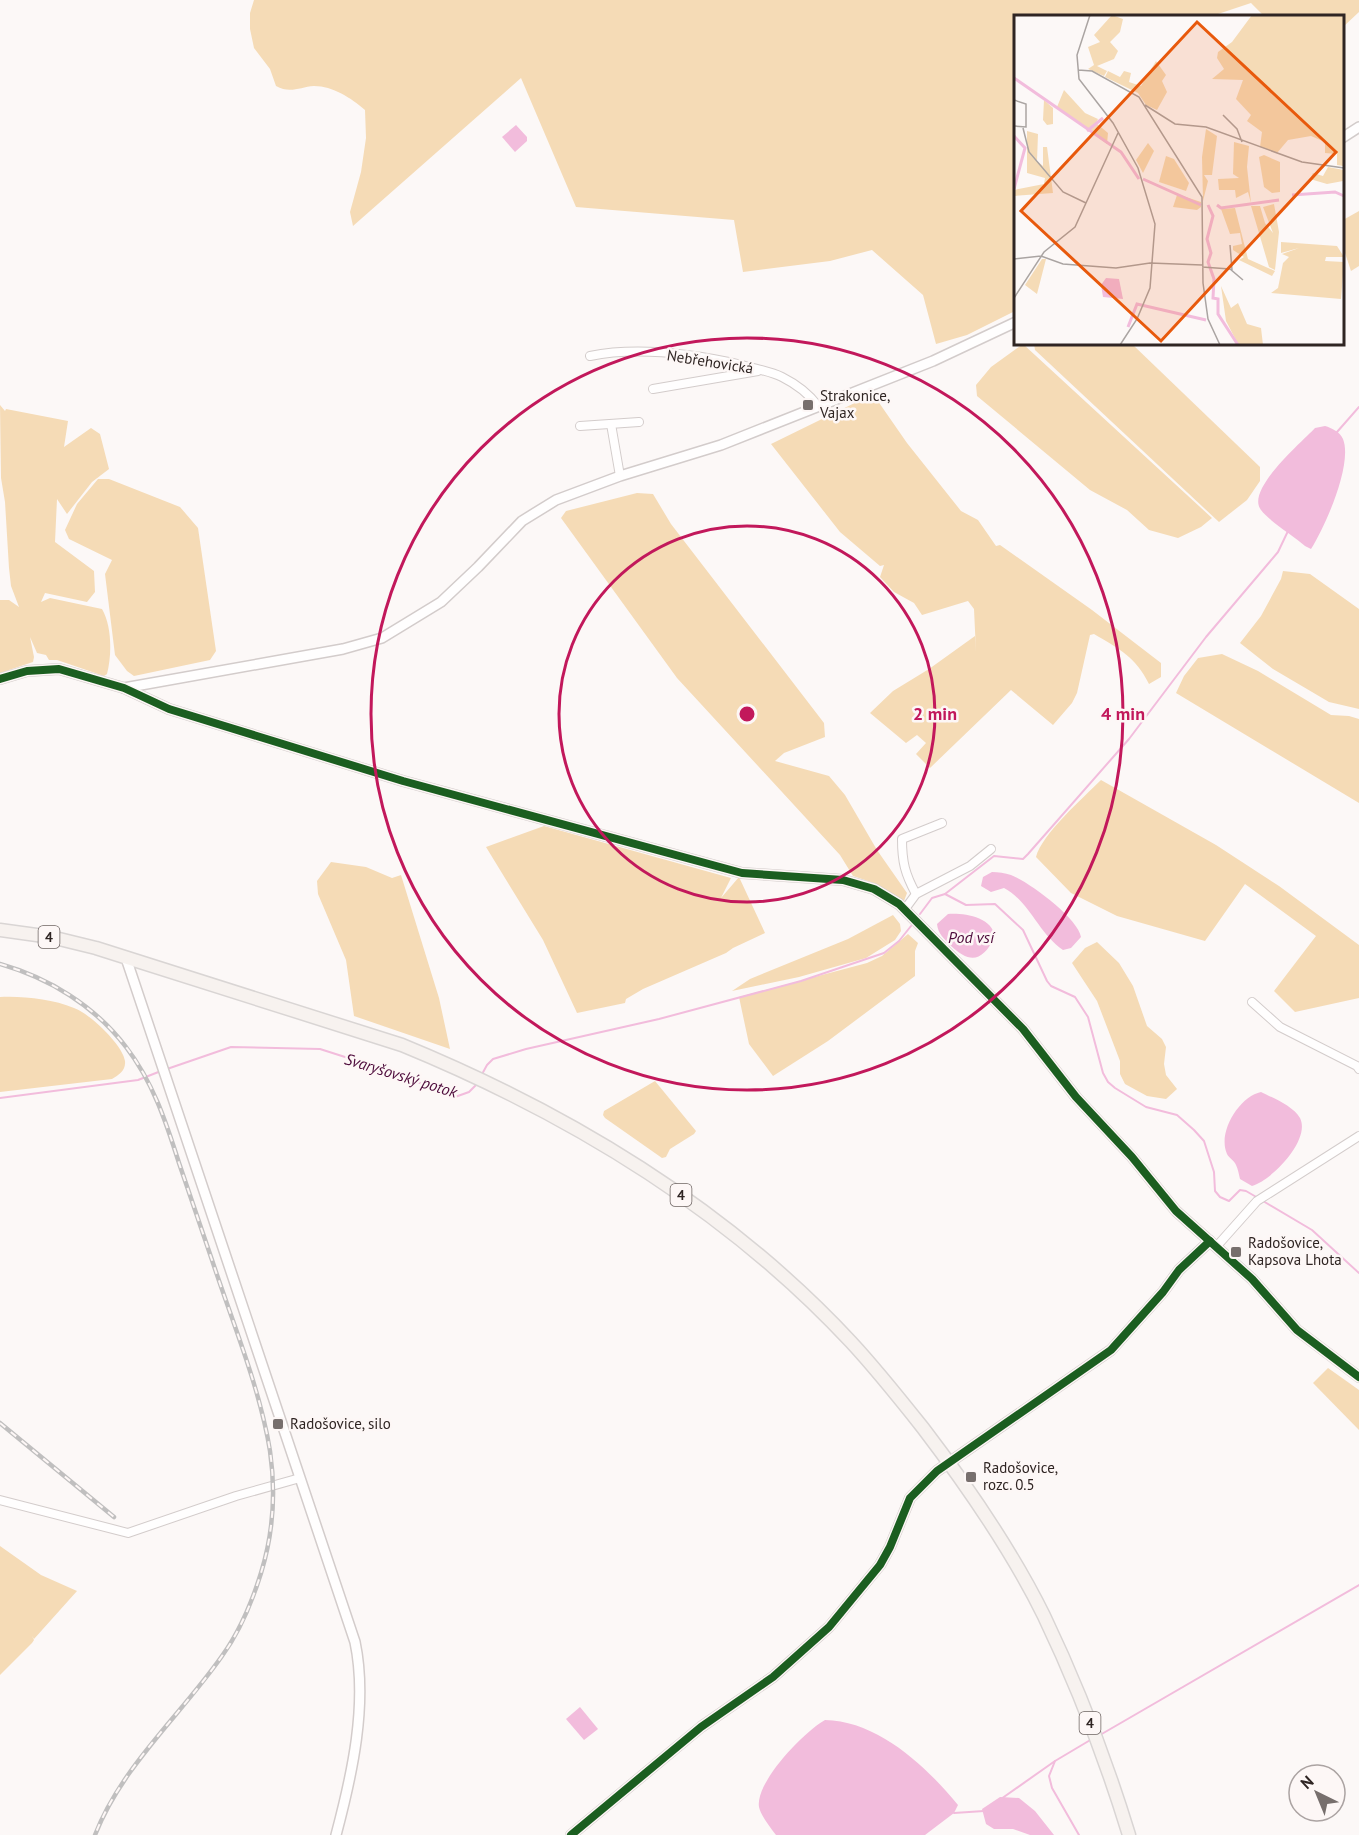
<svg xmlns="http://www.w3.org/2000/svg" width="1359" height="1835" viewBox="0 0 1359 1835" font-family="'PT Sans',sans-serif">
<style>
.green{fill:#f5dbb6}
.water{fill:#f2bcdc}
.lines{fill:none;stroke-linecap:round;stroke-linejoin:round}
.stream{stroke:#f2bcdc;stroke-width:2}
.minor-casing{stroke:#d3cccb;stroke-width:10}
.tertiary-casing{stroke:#d3cccb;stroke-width:12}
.primary-casing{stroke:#d9d5d4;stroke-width:15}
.minor{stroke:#fffefe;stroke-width:8}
.tertiary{stroke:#fffefe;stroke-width:9}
.primary{stroke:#f7f2ef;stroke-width:12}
.rail-casing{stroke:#c0bfbf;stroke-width:4.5}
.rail{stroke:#fdf7f6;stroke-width:2;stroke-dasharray:7;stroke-linecap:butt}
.cycleway-casing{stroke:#fdf7f6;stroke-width:11}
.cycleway{stroke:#1b5e20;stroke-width:8}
.ring{fill:none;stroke:#c2185b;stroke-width:3}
.poi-dot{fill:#776f6d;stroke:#fdf7f6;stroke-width:2}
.labels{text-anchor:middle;stroke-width:5;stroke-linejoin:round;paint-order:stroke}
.shield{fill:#fdf7f6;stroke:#6d6462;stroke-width:1.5}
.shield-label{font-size:14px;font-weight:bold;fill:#2f2523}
.street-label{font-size:15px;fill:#2f2523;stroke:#fdf7f6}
.poi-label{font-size:15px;fill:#2f2523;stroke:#fdf7f6;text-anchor:start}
.water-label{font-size:16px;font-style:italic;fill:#4e0c3c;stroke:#fdf7f6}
.inset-river{fill:none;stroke:#f2bcdc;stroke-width:3}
.inset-road{fill:none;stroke:#aaa4a2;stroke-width:1.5}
.view{fill:#e8590c;fill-opacity:0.15;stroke:#e8590c;stroke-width:3}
.inset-edge{fill:none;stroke:#2f2523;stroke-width:3}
.centre{fill:#c2185b;stroke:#fdf7f6;stroke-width:3}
.ring-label{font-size:18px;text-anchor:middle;font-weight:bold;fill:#c2185b;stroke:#fdf7f6;stroke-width:5;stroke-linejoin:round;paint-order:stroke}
</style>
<rect width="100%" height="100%" fill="#fcf8f7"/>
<g class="green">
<path d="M254,0H1359V12L1343,27L1342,16H1264L1251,3L1212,16H1016L1015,311L967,335L936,344L923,295L872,250L830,261L743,272L734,220L576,207L521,78L353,226L350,212L361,172L366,138L365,110C351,98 333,86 314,86C300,87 290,94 276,86L270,69L254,48L250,29V13Z"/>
<path d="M1359,211V266L1351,271L1343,247V220Z"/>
<path d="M1023,344L1212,518L1201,527L1178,538L1149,530L1127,510L1090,490L977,396L976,385L991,367Z"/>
<path d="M1034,344H1132L1260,467V481L1247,500L1219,522L1035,350Z"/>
<path d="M873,394L907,443L961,511L978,520L996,546L1000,545L1092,610L1161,663V677L1149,684C1136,657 1119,649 1094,634L1090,635L1077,693L1072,703L1053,725L1011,690L930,768L916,754L926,743L917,735L906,743L870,713L893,691L929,669L975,636L976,652L974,609L968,601L922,615L914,603L894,592L880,577L884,565L880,566L840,532L771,444Z"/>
<path d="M0,405L5,411L6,409L68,421L64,447L91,428L100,434L109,469L92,482L67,514L57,499L55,542L94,571L95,592L87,602L45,593L41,602L50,598L102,609C112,626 112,655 107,674L104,676L57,660H49L46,655L37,653L30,637L34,657L33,662L0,673V600H9L19,607L11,586L9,568L5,502L1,478Z"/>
<path d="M98,479H109L180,507L198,528L216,651L210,660L134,676L127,671L115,655L105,574L112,560L69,539L65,530L77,504Z"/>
<path d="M637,493L653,494L671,524L824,723L825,737L784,753L775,761L829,776L845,795L877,850L907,893L904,901L874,883L853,876L840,855L677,678L561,518L566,511Z"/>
<path d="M1283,571L1310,574L1359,609V709L1329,702L1273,669L1240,643L1261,616L1281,579Z"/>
<path d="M1222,654L1258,671L1331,715L1349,716L1359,719V803L1176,693L1184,676L1198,658Z"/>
<path d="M1101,780L1216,845L1279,886L1359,945V998L1295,1012L1274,991L1316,936L1245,884L1205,941L1117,916L1071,893L1036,857C1042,834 1083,798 1101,780Z"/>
<path d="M544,826L731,878L721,898L739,877L765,933L733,948L726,953L643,989L626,999L625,1003L577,1013L543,940L486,847Z"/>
<path d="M331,862L366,867L392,878L401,875L439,998L450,1049L354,1016L346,960L318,894L317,881Z"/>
<path d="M893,915L900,924L901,931L895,940L866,958L799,977L732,991L750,979L848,939Z"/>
<path d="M908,934L918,943L915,951V976L828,1041L773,1076L749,1044L739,997L867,963L882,956Z"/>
<path d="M1097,942L1119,963L1133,986L1147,1026L1162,1039L1166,1047L1164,1064L1166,1075L1177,1089L1166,1099L1147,1096L1125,1084L1120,1074V1061L1097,1001L1072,963L1085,948Z"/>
<path d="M0,997C24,996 52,999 74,1008C89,1013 123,1045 125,1061C126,1070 119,1075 112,1079L0,1092Z"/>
<path d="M655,1081L696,1131L694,1134L670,1149L666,1157L662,1158L605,1118L603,1115L604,1111Z"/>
<path d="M1328,1368L1359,1390V1430L1313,1383Z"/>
<path d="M0,1546L41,1575L77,1591L34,1639L32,1636L34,1640L32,1643L0,1675Z"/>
</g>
<g class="water">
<path d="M516,125L527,137V141L515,152L502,137Z"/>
<path d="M1325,426C1332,428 1340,432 1343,439C1353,464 1325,527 1311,549L1305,546C1293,535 1270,522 1261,510C1245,490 1302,442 1315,428Z"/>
<path d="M992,872C998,872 1005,873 1011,875C1029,882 1078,918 1081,937L1071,948L1063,950C1038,933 1030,902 1004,888L991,892L981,886L983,877Z"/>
<path d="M948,914C965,913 992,917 995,937C982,962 970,964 950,945C944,938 938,934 937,924Z"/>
<path d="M1261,1092C1273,1098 1293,1106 1300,1118C1311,1140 1272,1180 1252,1186L1240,1179C1239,1175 1238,1169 1236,1165C1234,1160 1229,1158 1227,1154C1217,1132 1240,1096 1261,1092Z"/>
<path d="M580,1707L598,1729L584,1740L566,1719Z"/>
<path d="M825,1720C878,1721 926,1766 958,1805L954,1813L925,1835H776C770,1827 761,1816 759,1807C755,1782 805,1731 825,1720Z"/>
<path d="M1000,1797L1019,1798L1035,1811L1054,1835H1030L1013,1829H994L986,1824L982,1809Z"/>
</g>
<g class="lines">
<g class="stream">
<path d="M1337,432L1359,407"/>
<path d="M945,894L994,856L1023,859L1028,854L1129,739L1206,637L1278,552L1288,531"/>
<path d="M920,914L932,898L945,894L966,905L995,904L1023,930L1047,981L1051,986L1075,997L1088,1017L1103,1073L1108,1082L1115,1088L1146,1107L1177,1115L1194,1130L1204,1141L1214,1172L1215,1191L1220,1197L1229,1201L1240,1190L1246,1191L1258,1198"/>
<path d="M167,1069L231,1047L320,1049L395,1073L455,1097L469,1092L477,1084"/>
<path d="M481,1076L487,1065L493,1059L526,1049L659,1019L801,981L884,953L899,941L911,926"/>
<path d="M0,1098L138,1080L161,1071"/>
<path d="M1263,1201L1312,1230L1359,1273"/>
<path d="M1100,1735L1359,1585"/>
<path d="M1001,1799L1055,1761"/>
<path d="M954,1813L984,1811"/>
<path d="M1079,1835L1052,1788L1049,1776L1055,1761L1092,1739"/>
</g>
<g class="minor-casing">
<g id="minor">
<path d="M590,356C640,346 694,354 742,365C755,369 770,371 782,377C796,384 809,394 818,406"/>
<path d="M653,389L758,371"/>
<path d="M611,424L620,476"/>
<path d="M580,426L639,422"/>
<path d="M916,894C905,874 902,862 902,839L942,823"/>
<path d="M905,909L916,894L970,866L991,849"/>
<path d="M1252,1002L1280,1027L1357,1066L1359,1069"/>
<path d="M1216,1247L1257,1201L1359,1136"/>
<path d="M0,1500L128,1533L236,1496L300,1478"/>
</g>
</g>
<g class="tertiary-casing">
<g id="tertiary">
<path d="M1342,138L1359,127"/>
<path d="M0,679L27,671L59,669L124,688L169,709L403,781L742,873L843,880L874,889L899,904L1023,1029L1076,1097L1132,1157L1176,1211L1252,1279L1297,1330L1359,1377"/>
<path d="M124,688L343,649L382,638L441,602L478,567L522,521L556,500L620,476L721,445L933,361L1016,322"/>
<path d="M126,958L355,1642C368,1704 352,1775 336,1835"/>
<path d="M571,1835L701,1727L773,1677L829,1627L880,1565L890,1547L910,1498L937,1471L1111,1350L1163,1292L1179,1270L1210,1241"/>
</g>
</g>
<g class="primary-casing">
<path id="primary" d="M0,930L51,937L96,948L402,1045C570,1114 727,1209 851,1342C877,1370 900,1399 923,1428C968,1487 1011,1549 1044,1616C1078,1687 1106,1760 1129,1835"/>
</g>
<use href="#minor" class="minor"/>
<use href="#tertiary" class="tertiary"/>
<use href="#primary" class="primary"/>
<g class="rail-casing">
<g id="rail">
<path d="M0,964C49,978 95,1006 126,1047C153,1082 166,1122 179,1163C190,1195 201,1228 212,1260C232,1321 260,1388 270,1451C276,1492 273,1534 261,1573C252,1602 240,1631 222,1656C180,1716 122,1766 95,1835"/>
<path d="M0,1423L114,1517"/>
</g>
</g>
<use href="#rail" class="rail"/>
<g class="cycleway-casing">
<g id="cycleway">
<path d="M0,679L27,671L59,669L124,688L169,709L403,781L742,873L843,880L874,889L899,904L1023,1029L1076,1097L1132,1157L1176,1211L1252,1279L1297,1330L1359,1377"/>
<path d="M571,1835L701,1727L773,1677L829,1627L880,1565L890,1547L910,1498L937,1471L1111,1350L1163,1292L1179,1270L1210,1241"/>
</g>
</g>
<use href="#cycleway" class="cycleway"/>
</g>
<g class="ring">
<circle cx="747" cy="714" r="188"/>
<circle cx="747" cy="714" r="376"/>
</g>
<g class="poi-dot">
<rect x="802" y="399" width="12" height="12" rx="3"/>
<rect x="1230" y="1246" width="12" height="12" rx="3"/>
<rect x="272" y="1418" width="12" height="12" rx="3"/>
<rect x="965" y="1471" width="12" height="12" rx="3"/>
</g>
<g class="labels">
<g class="shield">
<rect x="38.5" y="926" width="21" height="22" rx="4.5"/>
<rect x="670.5" y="1184" width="21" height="22" rx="4.5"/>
<rect x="1079.5" y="1712" width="21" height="22" rx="4.5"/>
</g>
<g class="shield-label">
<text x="49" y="942">4</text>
<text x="681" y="1200">4</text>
<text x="1090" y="1728">4</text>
</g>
<g class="street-label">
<text transform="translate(710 362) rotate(9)" y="5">Nebřehovická</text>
</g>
<g class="poi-label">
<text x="820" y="401">Strakonice,<tspan x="820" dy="17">Vajax</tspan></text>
<text x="1248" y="1248">Radošovice,<tspan x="1248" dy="17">Kapsova Lhota</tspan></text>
<text x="290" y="1429">Radošovice, silo</text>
<text x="983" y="1473">Radošovice,<tspan x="983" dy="17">rozc. 0.5</tspan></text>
</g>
<g class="water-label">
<text x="971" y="943">Pod vsí</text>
<text transform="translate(401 1075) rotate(17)" y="6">Svaryšovský potok</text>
</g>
</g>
<g transform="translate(1014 15)">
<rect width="330" height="330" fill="#fcf8f7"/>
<path d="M98,0L109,4L106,17L96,27L104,36L100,44L83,51L93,56L90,61L74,54L80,50L74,32L86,27L80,20ZM238,0H330L329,151L323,150V139L311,138V127L297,121L274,125L263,138L246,132L248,117L233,106L237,100L222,84L229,65L198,64L210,54L203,43L204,37L218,27ZM142,46L152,60L148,66L153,77L143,95L132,90L124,78L91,62L94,56L106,62L110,56L117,58L115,67L127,71ZM50,75L71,98L84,104L82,108L94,118L93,129L43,92ZM30,85L39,93V109L33,110L29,105ZM192,114L203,121L198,160H190L194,166L189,186L188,142ZM13,116L24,119L23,146L29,151V132H33L39,178L0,181V175L30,169L31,163L13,158ZM220,127L235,131L233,152L237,188L234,177L222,183L221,175H205L204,164L225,163L219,159ZM134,128L140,136L129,158L122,145ZM250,140L266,147V177L258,178L250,172L245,142ZM152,141L160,144L175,168L172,176L145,167ZM314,152L330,155V180L329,166L313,169L296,164L299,158L309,161ZM163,179L187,187V192L183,195L159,192L163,180L167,182ZM260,189L265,217L261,255L255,252L237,191H246L251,208L259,218L249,192ZM221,193L234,244L261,256L258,261L225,245L230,242L219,235V231L228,229L226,218L216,219L207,194ZM267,227L323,231L330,242H312L311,246L330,247L327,284L257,278L264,273L269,248L275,242L268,239L285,233L267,238ZM28,244H32L23,279L11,270ZM207,271L217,293L224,288L233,309L247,313L249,330L224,329L212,306Z" fill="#f5dbb6"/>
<path d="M92,263L105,264L109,284L89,282L87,270Z" fill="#f2bcdc"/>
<path class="inset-river" d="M0,63L107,137L125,164M73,116L89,103M0,121L11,133L0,174M129,164L187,190M278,180L321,177L330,181M194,190L199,201L193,224L197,238L194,247L200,264L199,283L204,284V299L224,330M203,190L207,193L265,185M114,312L123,289L192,305"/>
<path class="inset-road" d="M76,0L63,40L65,64L99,108L124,153L141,209L136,273L123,304L106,330M0,13V40M64,55L78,56L125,82L188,182L189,268L194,304L206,330M0,85L12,89V112L0,111M131,90L161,109L192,112L288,147L330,153M209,100L223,114L228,127M9,113L15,137L49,177L72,188M216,230L218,255M0,244L27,241L49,249L102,253L136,248L188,250M188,252L216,254L229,265M0,283L30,237L61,212L104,118"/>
<path class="view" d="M183,7L322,137L147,326L7,196Z"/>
<rect width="330" height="330" class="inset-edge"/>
</g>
<circle cx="747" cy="714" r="9" class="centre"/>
<g class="ring-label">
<text x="935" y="720">2 min</text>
<text x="1123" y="720">4 min</text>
</g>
<g transform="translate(1317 1793) rotate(317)"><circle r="28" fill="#fdf7f6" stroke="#aba3a2" stroke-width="1.5"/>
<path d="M0-4.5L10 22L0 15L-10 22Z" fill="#776f6d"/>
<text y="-9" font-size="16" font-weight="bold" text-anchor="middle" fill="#2f2523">N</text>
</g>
</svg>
